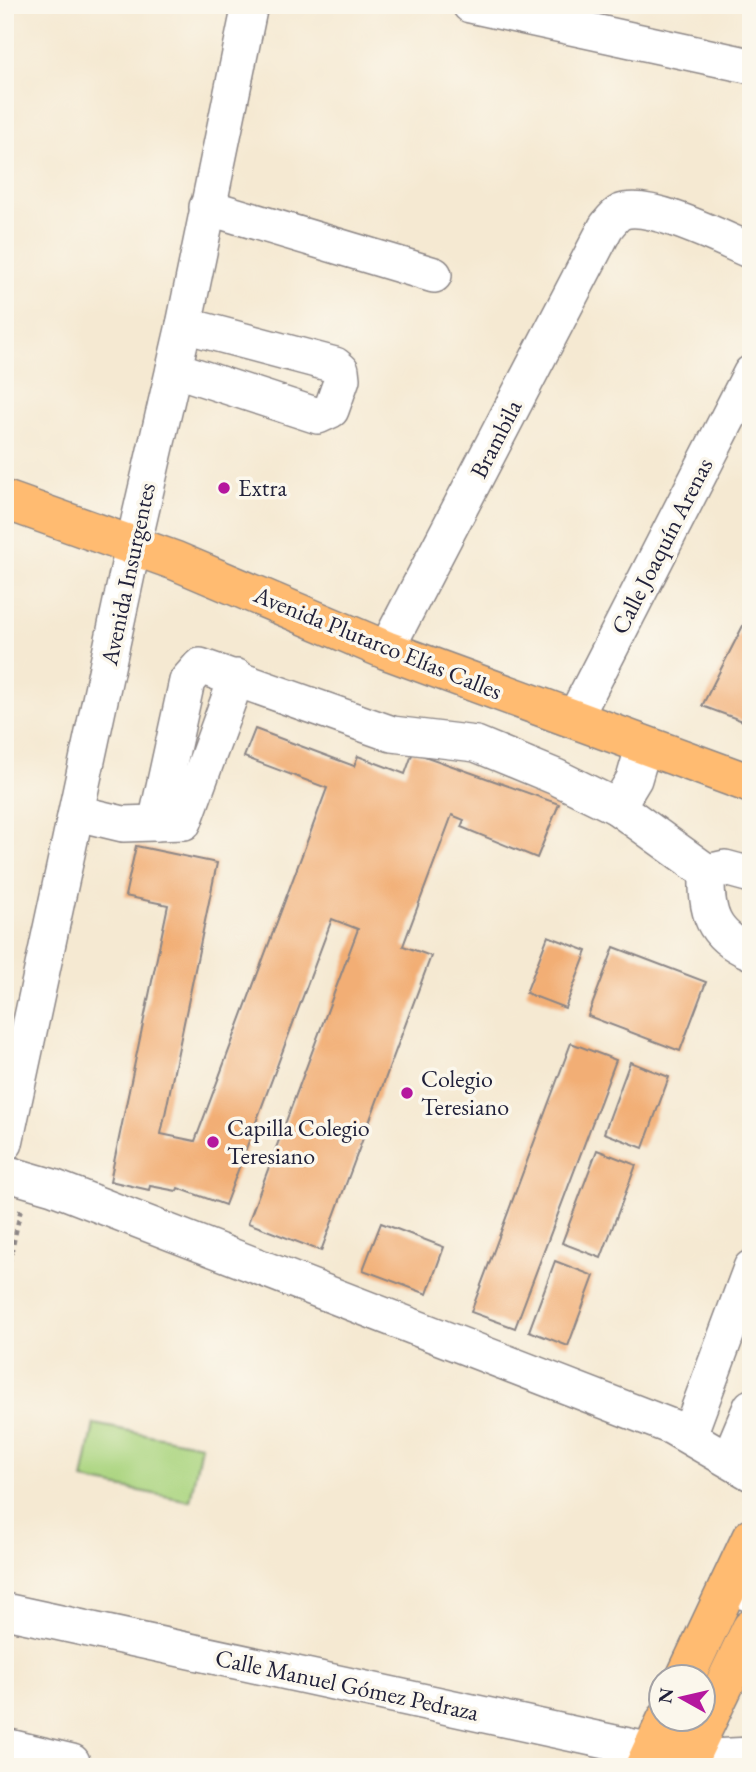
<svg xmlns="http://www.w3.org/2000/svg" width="756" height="1772" viewBox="0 0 756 1772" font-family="'EB Garamond',serif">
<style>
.garden{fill:#acd581;stroke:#677c5e;stroke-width:2}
.building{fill:#f2ae75}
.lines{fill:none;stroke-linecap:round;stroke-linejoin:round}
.minor-casing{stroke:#8c8686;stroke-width:38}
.major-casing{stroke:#8c8686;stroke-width:41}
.path{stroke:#8c8686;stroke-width:4.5;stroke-dasharray:5 5;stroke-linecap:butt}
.minor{stroke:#fff;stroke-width:35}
.major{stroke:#ffbb71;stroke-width:38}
.poi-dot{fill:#b5179e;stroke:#fbf7ec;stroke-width:2.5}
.labels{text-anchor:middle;stroke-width:7;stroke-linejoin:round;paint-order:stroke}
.street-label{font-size:24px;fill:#22223b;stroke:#fbf7ec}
.poi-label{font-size:24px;fill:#22223b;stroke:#fbf7ec;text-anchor:start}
</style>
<rect width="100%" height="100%" fill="#fbf7ec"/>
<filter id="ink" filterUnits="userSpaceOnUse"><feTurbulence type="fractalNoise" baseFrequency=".0143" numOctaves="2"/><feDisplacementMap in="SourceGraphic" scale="14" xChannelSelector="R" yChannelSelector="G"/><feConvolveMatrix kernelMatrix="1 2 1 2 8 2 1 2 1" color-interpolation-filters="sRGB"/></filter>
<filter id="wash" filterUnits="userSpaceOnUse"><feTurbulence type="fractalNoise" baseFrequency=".00686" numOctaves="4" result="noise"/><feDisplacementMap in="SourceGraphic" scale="28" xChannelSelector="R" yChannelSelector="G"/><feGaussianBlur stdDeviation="1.57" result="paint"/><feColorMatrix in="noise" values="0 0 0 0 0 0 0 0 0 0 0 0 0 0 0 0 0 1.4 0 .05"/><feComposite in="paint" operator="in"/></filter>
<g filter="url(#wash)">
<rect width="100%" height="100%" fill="#f5e9d2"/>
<path class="garden" d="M94,1424L201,1445L190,1501L83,1480Z"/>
<g id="blocks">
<g class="building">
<path d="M751,610V724L702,706Z"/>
<path d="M255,729L354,766L358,756L405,774L413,752L559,804L537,858L461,827L464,820L452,815L403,946L431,956L321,1251L248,1223L358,929L332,919L225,1205L178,1188L177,1191L150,1186L149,1190L110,1181L168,905L125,896L136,846L217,863L161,1134L195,1141L327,788L244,757Z"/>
<path d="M548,936L587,951L565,1008L526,993Z"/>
<path d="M614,947L706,982L680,1051L588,1016Z"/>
<path d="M571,1043L616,1060L515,1328L471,1312Z"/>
<path d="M630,1062L669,1077L643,1148L604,1133Z"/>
<path d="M597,1150L636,1165L601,1258L562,1243Z"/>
<path d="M381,1223L444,1247L427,1294L363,1270Z"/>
<path d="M555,1261L594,1276L568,1346L529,1331Z"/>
</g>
</g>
</g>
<g filter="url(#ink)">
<use href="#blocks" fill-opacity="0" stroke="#8c8686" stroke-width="2"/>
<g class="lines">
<g class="minor-casing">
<g id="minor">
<path d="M470,5L751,66"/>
<path d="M207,207L434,275"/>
<path d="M174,369L318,416L331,410L342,379L341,370L335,365L184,325"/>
<path d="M386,650L606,227C610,222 615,215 621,212C649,201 723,239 751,251"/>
<path d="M574,719L751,373"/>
<path d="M644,745L634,779L617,807L707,872L725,868L751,875"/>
<path d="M77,813L123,824L184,822L237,677"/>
<path d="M156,823L187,681L200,666L392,734L476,744L556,777L617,807"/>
<path d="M707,872C706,912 711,935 751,952"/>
<path d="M5,1143L133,546L184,325L250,5"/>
<path d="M5,1173L53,1187L672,1427L751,1473"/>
<path d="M689,1435L751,1268"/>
<path d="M729,1459L751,1407"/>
<path d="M727,1586L751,1594"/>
<path d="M5,1611L652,1751L690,1758L751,1755"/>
<path d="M5,1746L72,1762"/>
</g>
</g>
<g class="major-casing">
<g id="major">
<path d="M5,500L176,561L386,650L751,784"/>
<path d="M685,1678L751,1538"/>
<path d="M644,1767L666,1720"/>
<path d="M685,1767L751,1629"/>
</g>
</g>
<path class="path" d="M5,1283L21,1208"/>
<use href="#minor" class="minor"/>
<use href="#major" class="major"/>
</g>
</g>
<g class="poi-dot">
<circle cx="224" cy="488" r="7"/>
<circle cx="407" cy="1093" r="7"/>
<circle cx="213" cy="1142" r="7"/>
</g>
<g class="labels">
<g class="street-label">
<text transform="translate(496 439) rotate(-63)" y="8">Brambila</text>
<text transform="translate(662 546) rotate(-63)" y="8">Calle Joaquín Arenas</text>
<text transform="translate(128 574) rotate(-78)" y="8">Avenida Insurgentes</text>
<text transform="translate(378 643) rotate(22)" y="8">Avenida Plutarco Elías Calles</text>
<text transform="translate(347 1685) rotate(12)" y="8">Calle Manuel Gómez Pedraza</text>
</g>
<g class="poi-label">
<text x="238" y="496">Extra</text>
<text x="421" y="1087">Colegio<tspan x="421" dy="28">Teresiano</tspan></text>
<text x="227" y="1136">Capilla Colegio<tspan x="227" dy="28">Teresiano</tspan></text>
</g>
</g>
<rect width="756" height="1772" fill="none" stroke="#fbf7ec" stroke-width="28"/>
<g transform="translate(682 1698) rotate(278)"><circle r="33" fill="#fbf7ec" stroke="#a4a2a5" stroke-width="2"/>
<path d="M0-5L12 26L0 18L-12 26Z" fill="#b5179e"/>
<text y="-10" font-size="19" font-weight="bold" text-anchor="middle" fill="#22223b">N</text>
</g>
</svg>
